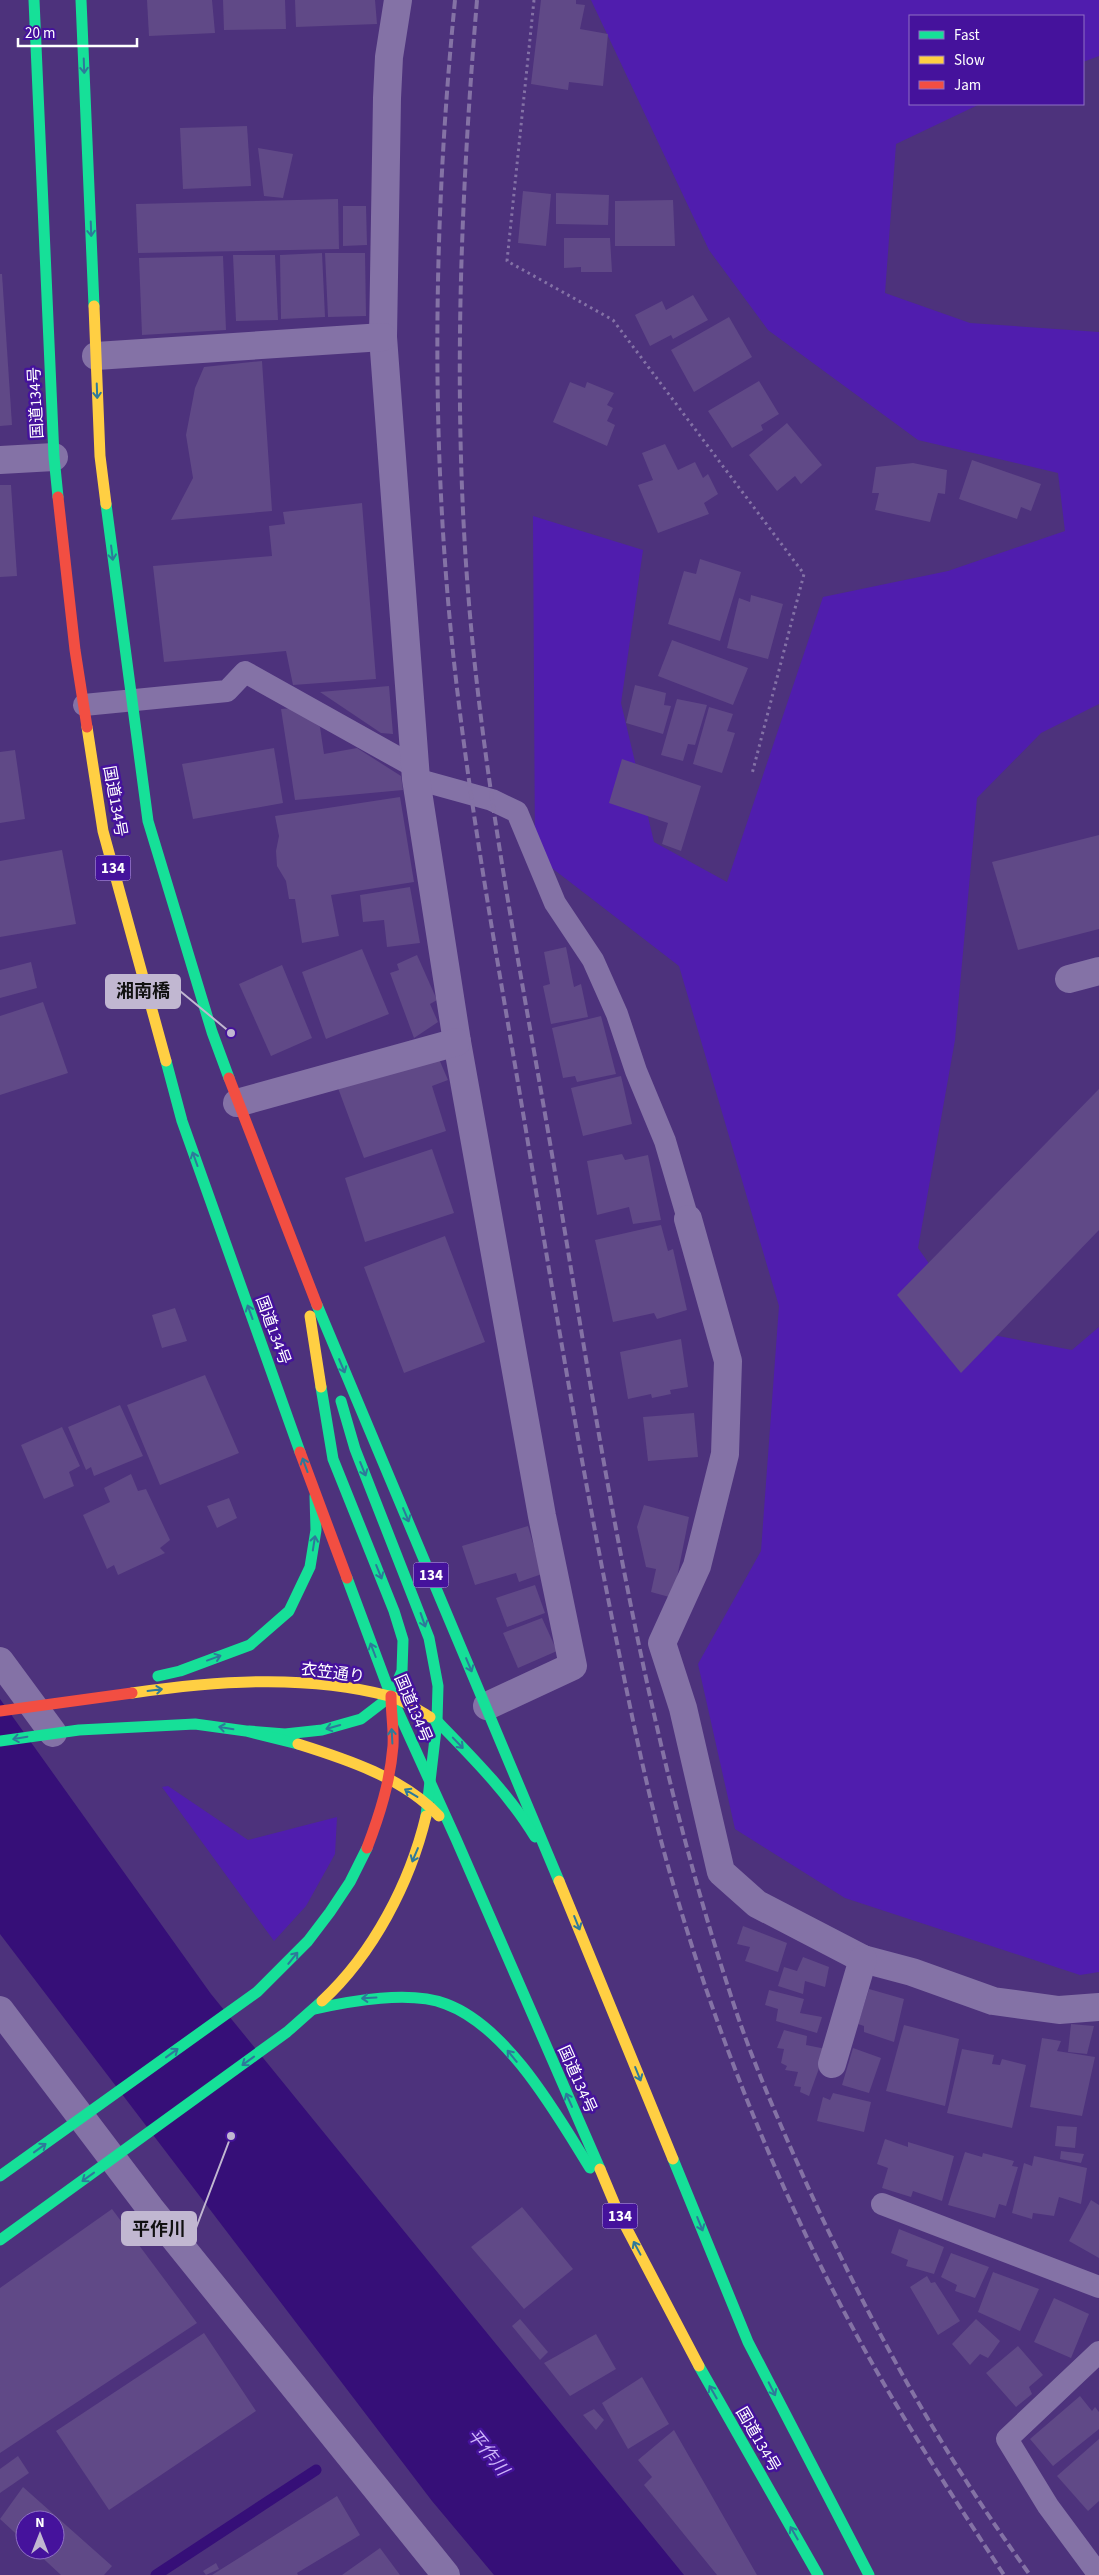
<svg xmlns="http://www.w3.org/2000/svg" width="1099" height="2575" viewBox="0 0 1099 2575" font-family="'Source Sans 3','Noto Sans JP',sans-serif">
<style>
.green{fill:#501dae}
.water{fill:#360f78}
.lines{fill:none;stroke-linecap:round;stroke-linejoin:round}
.stream{stroke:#360f78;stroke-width:11}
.building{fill:#604987}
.path{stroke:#8472a6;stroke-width:3;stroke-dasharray:2.5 4;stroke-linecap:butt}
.lane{stroke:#8472a6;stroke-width:22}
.street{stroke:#8472a6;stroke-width:28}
.fast{stroke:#16e098;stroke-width:11}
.slow{stroke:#ffcf43;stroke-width:11}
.jam{stroke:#f24e42;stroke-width:11}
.rail{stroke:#8472a5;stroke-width:4;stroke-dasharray:9 4;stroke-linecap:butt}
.oneway{stroke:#2e799a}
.labels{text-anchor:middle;stroke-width:5;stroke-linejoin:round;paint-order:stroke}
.shield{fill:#45129c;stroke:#c7b8e1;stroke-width:1}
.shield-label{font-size:15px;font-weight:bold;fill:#fff}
.street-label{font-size:16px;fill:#fff;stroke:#45129c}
.water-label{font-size:18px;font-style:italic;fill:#ccb4fa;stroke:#45129c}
.leader{fill:none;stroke:#c1b7d1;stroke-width:2}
.callout-dot{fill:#c1b7d1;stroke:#45129c;stroke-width:2}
.callout{fill:#c1b7d1;stroke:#c1b7d1;stroke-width:2}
.callout-label{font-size:18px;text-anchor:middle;font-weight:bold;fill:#111}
</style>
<rect width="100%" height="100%" fill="#4d327c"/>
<g class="green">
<path d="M591,0H1099V56L1083,62V16H910V104H980L896,144L885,293L970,323L1099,332V704L1041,733L977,798L955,1040L918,1248L977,1332L1072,1350L1099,1327V1972L1080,1975L845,1898L735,1829L698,1664L761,1551L779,1306L679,966L535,855L533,516L643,550L621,703L654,842L727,882L823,597L948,571L1065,531L1058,473L918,440L768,330L709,250Z"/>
<path d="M168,1786L248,1840L337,1817L335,1854L306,1906L274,1941L162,1787Z"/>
</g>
<path class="water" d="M0,1699L211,1994L684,2575H494L432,2501L0,1934Z"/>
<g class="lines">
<path class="stream" d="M156,2575L316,2470"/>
</g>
<g class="building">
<path d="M147,0H212L215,33L149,36Z"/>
<path d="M223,0H285L286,29L224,30Z"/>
<path d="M295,0H375L377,24L296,27Z"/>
<path d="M541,0H576V4L585,5L580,29L608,34L603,86L569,82L568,90L531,84Z"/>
<path d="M247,126L251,186L183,189L180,128Z"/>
<path d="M258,148L293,154L283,198L264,196Z"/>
<path d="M523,191L551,194L546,246L518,243Z"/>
<path d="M556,193L609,195L608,225L556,224Z"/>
<path d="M338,199L339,249L138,253L136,204Z"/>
<path d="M673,200L675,246H615V201Z"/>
<path d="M343,206H366L367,245L343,246Z"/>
<path d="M564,238H610L612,272H581V267L564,268Z"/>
<path d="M322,253L325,317L281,319L280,255Z"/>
<path d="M325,253H365L366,316L328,317Z"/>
<path d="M233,255H275L278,320L236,321Z"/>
<path d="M223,256L226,330L142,335L139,258Z"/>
<path d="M0,274H2L12,425L0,426Z"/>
<path d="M693,295L708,320L673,339L671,335L650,346L635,315L662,301L666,310Z"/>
<path d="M729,317L752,357L694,392L671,350Z"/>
<path d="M262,361L272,511L171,520L193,478L186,435L195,388L204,367Z"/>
<path d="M759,381L779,414L761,425L763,430L732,448L708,411Z"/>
<path d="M570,382L585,388L587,382L614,393L607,405L613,408L607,421L615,425L607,446L553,422Z"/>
<path d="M787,423L822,465L801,484L795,476L777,491L749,455Z"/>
<path d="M665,444L678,470L695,462L703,478L708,474L718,494L704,503L709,514L658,533L638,485L653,480L642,453Z"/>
<path d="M972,460L1041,484L1031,511L1021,507L1017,519L959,499Z"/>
<path d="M913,463L947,470L945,494L938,493L930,522L875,510L879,493H872L876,467Z"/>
<path d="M0,485H11L17,576L0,577Z"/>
<path d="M362,503L376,679L293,685L286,651L164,662L153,566L272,556L269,526L285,524L283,512Z"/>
<path d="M700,559L741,572L720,641L668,624L684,571L696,574Z"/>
<path d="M751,595L783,604L768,659L727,648L739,598L750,602Z"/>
<path d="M672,640L748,668L733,705L658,676Z"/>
<path d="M635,685L666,693L664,705L671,706L663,734L626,723Z"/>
<path d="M389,686L393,734L381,733L320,692Z"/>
<path d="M677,699L707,705L695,745L688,744L683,761L661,755Z"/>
<path d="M709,707L733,714L727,731L735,733L722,773L693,764Z"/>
<path d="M294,708L320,727L324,754L357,748L401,776L403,790L295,800L281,709Z"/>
<path d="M274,748L283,803L193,819L182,764Z"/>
<path d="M15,750L25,819L0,823V752Z"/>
<path d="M622,759L701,786L681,851L662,844L668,823L609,803Z"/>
<path d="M400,797L414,882L331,895L339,936L302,943L295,899H289L286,881L277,866L276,851L279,836L275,816Z"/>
<path d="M1099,835V929L1018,950L992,862Z"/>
<path d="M62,850L76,924L0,937V861Z"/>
<path d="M410,887L420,943L387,947L384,920L363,922L360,895Z"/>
<path d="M566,947L574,987L581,984L588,1017L551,1024L543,986L550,984L544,952Z"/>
<path d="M362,949L389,1014L326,1039L302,972Z"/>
<path d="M417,955L437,1000L430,1004L438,1022L414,1038L390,973L399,970L397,964Z"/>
<path d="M31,962L37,988L0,998V970Z"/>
<path d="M282,965L312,1038L271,1056L239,984Z"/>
<path d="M43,1002L68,1073L0,1095V1016Z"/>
<path d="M601,1016L616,1074L577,1082L575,1076L563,1078L552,1028Z"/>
<path d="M439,1059L448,1080L432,1086L446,1131L364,1158L338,1088Z"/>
<path d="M621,1076L632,1124L583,1136L571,1088Z"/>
<path d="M1099,1089V1230L961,1373L897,1295Z"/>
<path d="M432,1149L454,1213L365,1242L345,1178Z"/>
<path d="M622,1154L625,1160L648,1155L661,1220L633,1224L629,1207L597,1215L587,1161Z"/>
<path d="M661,1225L668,1251L673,1249L687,1310L657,1319L654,1313L613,1322L595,1240Z"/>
<path d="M445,1236L485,1342L404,1373L364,1267Z"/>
<path d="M175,1308L187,1341L162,1348L152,1315Z"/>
<path d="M681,1339L688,1387L670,1390L671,1394L652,1398L651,1394L628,1399L620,1352Z"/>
<path d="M205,1375L239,1453L160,1485L127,1405Z"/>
<path d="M120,1405L143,1456L94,1476L91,1467L86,1470L68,1427Z"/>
<path d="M694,1413L698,1457L648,1461L643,1417Z"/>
<path d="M62,1427L80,1466L69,1472L74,1486L44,1499L21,1445Z"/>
<path d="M131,1474L138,1491L146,1489L170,1540L160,1548L165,1553L118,1575L114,1565L107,1569L83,1515L110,1502L104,1488Z"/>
<path d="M229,1498L237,1518L217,1528L207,1506Z"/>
<path d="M644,1505L689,1517L673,1598L651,1592L656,1569L646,1567L637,1527Z"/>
<path d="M528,1526L542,1574L519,1582L516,1573L475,1585L462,1546Z"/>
<path d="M535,1585L545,1613L507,1627L496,1598Z"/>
<path d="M542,1618L557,1651L518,1668L503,1633Z"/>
<path d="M743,1926L787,1943L778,1972L745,1961L750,1947L737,1944Z"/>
<path d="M803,1957L829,1967L825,1987L805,1981L803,1994L778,1986L784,1967L797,1971Z"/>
<path d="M869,1989L904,1999L894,2042L864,2032V2026L858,2024Z"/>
<path d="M769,1990L804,1999L800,2013L822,2017L817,2033L776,2021L778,2009L765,2005Z"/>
<path d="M1071,2024L1094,2026L1087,2054L1068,2052Z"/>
<path d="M904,2025L959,2039L945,2106L886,2091Z"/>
<path d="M784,2030L807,2036L806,2045L826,2049L809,2096L800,2092L801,2087L794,2086L798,2072L785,2070L787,2066L781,2063L784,2049L777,2048Z"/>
<path d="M1042,2038L1061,2041L1057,2051L1095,2057L1082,2116L1030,2107Z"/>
<path d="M853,2048L881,2058L869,2093L842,2085Z"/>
<path d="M962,2049L994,2055L992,2064L1000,2065L1002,2059L1026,2065L1012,2128L947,2113Z"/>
<path d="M833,2093L871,2102L864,2132L817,2121L823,2097L830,2100Z"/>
<path d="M1057,2126L1077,2127L1075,2148L1055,2146Z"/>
<path d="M885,2139L908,2147V2142L954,2156L942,2201L913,2191L911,2197L882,2188L888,2168L877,2164Z"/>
<path d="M1061,2151L1084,2154L1081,2163L1060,2159Z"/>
<path d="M965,2152L982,2157L983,2153L1014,2161L1012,2166L1018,2167L1006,2206L999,2204L995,2218L948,2205Z"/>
<path d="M1034,2156L1087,2168L1081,2204L1059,2197L1054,2216L1033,2213L1032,2219L1012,2213L1024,2163L1032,2166Z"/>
<path d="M1091,2200L1099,2205V2258L1069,2241Z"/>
<path d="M522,2207L573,2269L524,2309L471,2247Z"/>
<path d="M112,2209L197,2323L0,2453V2288Z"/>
<path d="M899,2229L944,2247L934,2274L906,2266L908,2260L891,2253Z"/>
<path d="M951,2253L989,2267L975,2298L955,2291L957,2285L941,2277Z"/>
<path d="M993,2272L1039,2289L1020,2331L978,2312Z"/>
<path d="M927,2276L931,2283L935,2282L960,2321L938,2335L910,2287Z"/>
<path d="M1054,2298L1089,2314L1071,2358L1034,2342Z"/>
<path d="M520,2319L548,2352L540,2360L512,2326Z"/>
<path d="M976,2319L1000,2341L988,2358L980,2354L970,2365L952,2344Z"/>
<path d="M204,2333L256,2411L109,2510L56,2431Z"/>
<path d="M596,2334L616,2369L570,2396L544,2363Z"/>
<path d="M1018,2346L1043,2375L1029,2387L1032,2394L1016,2407L986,2373Z"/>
<path d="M642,2377L669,2424L628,2449L602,2403Z"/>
<path d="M1080,2396L1092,2411L1095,2407L1099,2412V2429L1053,2466L1030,2439Z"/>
<path d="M594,2409L604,2420L596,2430L583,2415Z"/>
<path d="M674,2430L757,2575H717L644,2485L652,2477L638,2460Z"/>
<path d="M1099,2439V2501L1088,2511L1057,2476Z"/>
<path d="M18,2456L29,2473L0,2493V2469Z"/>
<path d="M23,2487L112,2566L104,2575H61L34,2550H55V2520H25V2542L0,2519Z"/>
<path d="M337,2496L360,2535L297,2573L298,2575H212Z"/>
<path d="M380,2548L400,2575H342Z"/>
<path d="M216,2563L219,2569L206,2575L203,2571Z"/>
</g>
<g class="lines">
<path class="path" d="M534,0L507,261L613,320L804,574L752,774"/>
<g class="lane">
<path d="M84,705L227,691L245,672L415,767"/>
<path d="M416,779L492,800L517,812L555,903L593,960L617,1014L636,1071L665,1141L688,1219"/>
<path d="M882,2204L1099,2287"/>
<path d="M1099,2352L1007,2439L1048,2506L1099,2575"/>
</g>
<g class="street">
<path d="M398,0L389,57L387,98L383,337L416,779L457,1042L542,1516L573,1666L487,1706"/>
<path d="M96,356L383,337"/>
<path d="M0,460L54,457"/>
<path d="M1069,979L1099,971"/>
<path d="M237,1103L457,1042"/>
<path d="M688,1219L728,1361L725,1454L697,1566L662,1643L683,1708L721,1872L757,1904L863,1959L912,1972L993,2001L1059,2010L1099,2007"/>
<path d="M0,1661L53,1733"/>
<path d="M0,2010L150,2208L446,2575"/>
<path d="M832,2064L863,1959"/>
</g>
<g class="fast">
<path d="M34,0L54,457L58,497"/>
<path d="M81,0L94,306"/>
<path d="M106,504L148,821L212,1032L229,1078"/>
<path d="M166,1061L182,1121L300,1452"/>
<path d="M317,1305L559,1881"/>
<path d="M341,1401L355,1449L429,1638L438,1686L437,1721"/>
<path d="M347,1578L391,1696L456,1839L600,2169"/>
<path d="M158,1676L180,1671L250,1645L289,1611L310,1567L316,1530L315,1496"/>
<path d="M430,1717L437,1721C472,1757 509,1794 535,1837"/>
<path d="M249,1731L285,1734L322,1730L361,1719L391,1696L402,1671L403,1640L394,1611L333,1459L321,1387"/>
<path d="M0,1741L79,1730L195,1724L246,1731L298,1744"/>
<path d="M426,1816L437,1721"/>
<path d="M314,2009C351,2001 410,1990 446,2004C508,2027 557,2115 590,2168"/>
<path d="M673,2159L748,2342L869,2575"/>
<path d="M0,2176L257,1992L308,1941L330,1912L350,1882L367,1848"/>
<path d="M0,2240L287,2032L322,2001"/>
<path d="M699,2366L818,2575"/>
</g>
<g class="slow">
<path d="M94,306L100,456L106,504"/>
<path d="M87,727L103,831L166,1061"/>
<path d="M310,1316L321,1387"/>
<path d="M132,1693C216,1681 306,1674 389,1696C403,1699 417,1710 430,1717"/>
<path d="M298,1744C346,1759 404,1778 439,1816"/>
<path d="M559,1881L673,2159"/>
<path d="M322,2001C373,1954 410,1883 426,1816"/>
<path d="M600,2169L618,2212L699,2366"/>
</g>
<g class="jam">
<path d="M58,497L75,650L87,727"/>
<path d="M229,1078L317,1305"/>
<path d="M300,1452L347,1578"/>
<path d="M0,1711L132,1693"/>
<path d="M367,1848C380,1814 390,1782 393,1746C394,1730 391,1713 391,1696"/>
</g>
<g class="rail">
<path d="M455,0C433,223 430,447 455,671C473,831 503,990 529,1149C556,1312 583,1476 616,1638C633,1722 650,1806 674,1887C721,2050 792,2223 876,2370C916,2440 960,2508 1004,2575"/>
<path d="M477,0C461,192 453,386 467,578C482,784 524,986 558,1190C604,1468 647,1748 738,2017C757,2072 781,2126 804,2178C866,2317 941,2452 1030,2575"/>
</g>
</g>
<defs><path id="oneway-shaft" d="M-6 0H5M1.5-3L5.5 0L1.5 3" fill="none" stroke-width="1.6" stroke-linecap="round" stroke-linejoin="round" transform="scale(1.25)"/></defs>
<g class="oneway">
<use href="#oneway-shaft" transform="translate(84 66) rotate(88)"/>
<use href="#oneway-shaft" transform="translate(91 229) rotate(88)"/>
<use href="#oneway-shaft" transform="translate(97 391) rotate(88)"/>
<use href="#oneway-shaft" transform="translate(112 553) rotate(83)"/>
<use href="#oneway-shaft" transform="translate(195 1159) rotate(-110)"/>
<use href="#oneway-shaft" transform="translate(250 1312) rotate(-110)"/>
<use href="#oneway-shaft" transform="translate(342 1366) rotate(67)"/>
<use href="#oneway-shaft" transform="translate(305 1465) rotate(-110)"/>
<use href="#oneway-shaft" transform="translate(363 1469) rotate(68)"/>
<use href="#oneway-shaft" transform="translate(406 1515) rotate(67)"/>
<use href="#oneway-shaft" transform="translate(314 1543) rotate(-81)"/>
<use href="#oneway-shaft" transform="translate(379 1572) rotate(68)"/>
<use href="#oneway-shaft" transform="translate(423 1620) rotate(71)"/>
<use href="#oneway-shaft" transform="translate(373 1650) rotate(-111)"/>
<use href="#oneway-shaft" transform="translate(214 1658) rotate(-20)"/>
<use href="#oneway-shaft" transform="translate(469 1665) rotate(67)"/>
<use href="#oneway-shaft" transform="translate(155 1690) rotate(-7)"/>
<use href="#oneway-shaft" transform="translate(333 1727) rotate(164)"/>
<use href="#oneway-shaft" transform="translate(226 1728) rotate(-171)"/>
<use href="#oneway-shaft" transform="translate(392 1736) rotate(-93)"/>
<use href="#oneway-shaft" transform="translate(20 1738) rotate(170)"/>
<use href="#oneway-shaft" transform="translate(458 1743) rotate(46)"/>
<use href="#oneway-shaft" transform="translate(411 1793) rotate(-149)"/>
<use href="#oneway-shaft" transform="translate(415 1855) rotate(113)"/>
<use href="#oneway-shaft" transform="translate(577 1923) rotate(68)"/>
<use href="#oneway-shaft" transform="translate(293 1958) rotate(-51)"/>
<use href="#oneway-shaft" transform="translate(369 1998) rotate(177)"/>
<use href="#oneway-shaft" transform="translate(172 2053) rotate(-36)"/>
<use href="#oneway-shaft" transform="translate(512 2056) rotate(-129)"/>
<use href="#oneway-shaft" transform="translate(248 2061) rotate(144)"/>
<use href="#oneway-shaft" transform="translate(638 2074) rotate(68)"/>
<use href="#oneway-shaft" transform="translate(569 2100) rotate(-114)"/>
<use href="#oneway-shaft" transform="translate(40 2148) rotate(-36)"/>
<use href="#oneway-shaft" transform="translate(88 2177) rotate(144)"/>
<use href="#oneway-shaft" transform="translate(700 2224) rotate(68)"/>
<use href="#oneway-shaft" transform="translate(637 2248) rotate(-118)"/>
<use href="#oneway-shaft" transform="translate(772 2389) rotate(63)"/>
<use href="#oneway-shaft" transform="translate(713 2392) rotate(-120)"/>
<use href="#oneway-shaft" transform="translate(794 2533) rotate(-120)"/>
</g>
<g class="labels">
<g class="shield">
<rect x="95.5" y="855.5" width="35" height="25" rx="4"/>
<rect x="413.5" y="1562.5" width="35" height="25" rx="4"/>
<rect x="602.5" y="2203.5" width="35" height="25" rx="4"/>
</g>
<g class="shield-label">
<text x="113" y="873">134</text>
<text x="431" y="1580">134</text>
<text x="620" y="2221">134</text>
</g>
<g class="street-label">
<text transform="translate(35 403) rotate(-93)" y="6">国道134号</text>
<text transform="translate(116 801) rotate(80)" y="6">国道134号</text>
<text transform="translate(274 1330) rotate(70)" y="6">国道134号</text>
<text transform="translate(333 1672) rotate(7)" y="6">衣笠通り</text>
<text transform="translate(414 1708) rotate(67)" y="6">国道134号</text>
<text transform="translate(578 2079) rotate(66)" y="6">国道134号</text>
<text transform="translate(759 2439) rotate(60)" y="6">国道134号</text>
</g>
<g class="water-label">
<text transform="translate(488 2452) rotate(51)" y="6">平作川</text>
</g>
</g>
<path class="leader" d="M231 1033L180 991M231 2136L196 2228"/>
<g class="callout-dot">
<circle cx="231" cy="1033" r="5"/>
<circle cx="231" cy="2136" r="5"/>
</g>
<g class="callout">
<rect x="106" y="975" width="74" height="33" rx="5"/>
<rect x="122" y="2212" width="74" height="33" rx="5"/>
</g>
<g class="callout-label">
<text x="143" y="997">湘南橋</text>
<text x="159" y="2235">平作川</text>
</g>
<rect x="909" y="15" width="175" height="90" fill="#45129c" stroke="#8f71c4"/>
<rect x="919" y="31" width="25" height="8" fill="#16e098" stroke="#8f71c4"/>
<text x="954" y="40" font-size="15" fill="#ffffff">Fast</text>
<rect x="919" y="56" width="25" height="8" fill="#ffcf43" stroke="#8f71c4"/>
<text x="954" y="65" font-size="15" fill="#ffffff">Slow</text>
<rect x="919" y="81" width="25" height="8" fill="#f24e42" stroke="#8f71c4"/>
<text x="954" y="90" font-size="15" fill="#ffffff">Jam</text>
<g transform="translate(40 2535)"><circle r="24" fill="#45129c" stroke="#8f71c4"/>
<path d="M0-4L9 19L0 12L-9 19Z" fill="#c1b7d1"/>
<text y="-8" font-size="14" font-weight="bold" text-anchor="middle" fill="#ffffff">N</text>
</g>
<path d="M18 38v8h119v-8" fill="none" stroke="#ffffff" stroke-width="2.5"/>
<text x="25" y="38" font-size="15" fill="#ffffff" stroke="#45129c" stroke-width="4" paint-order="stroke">20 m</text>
</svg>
